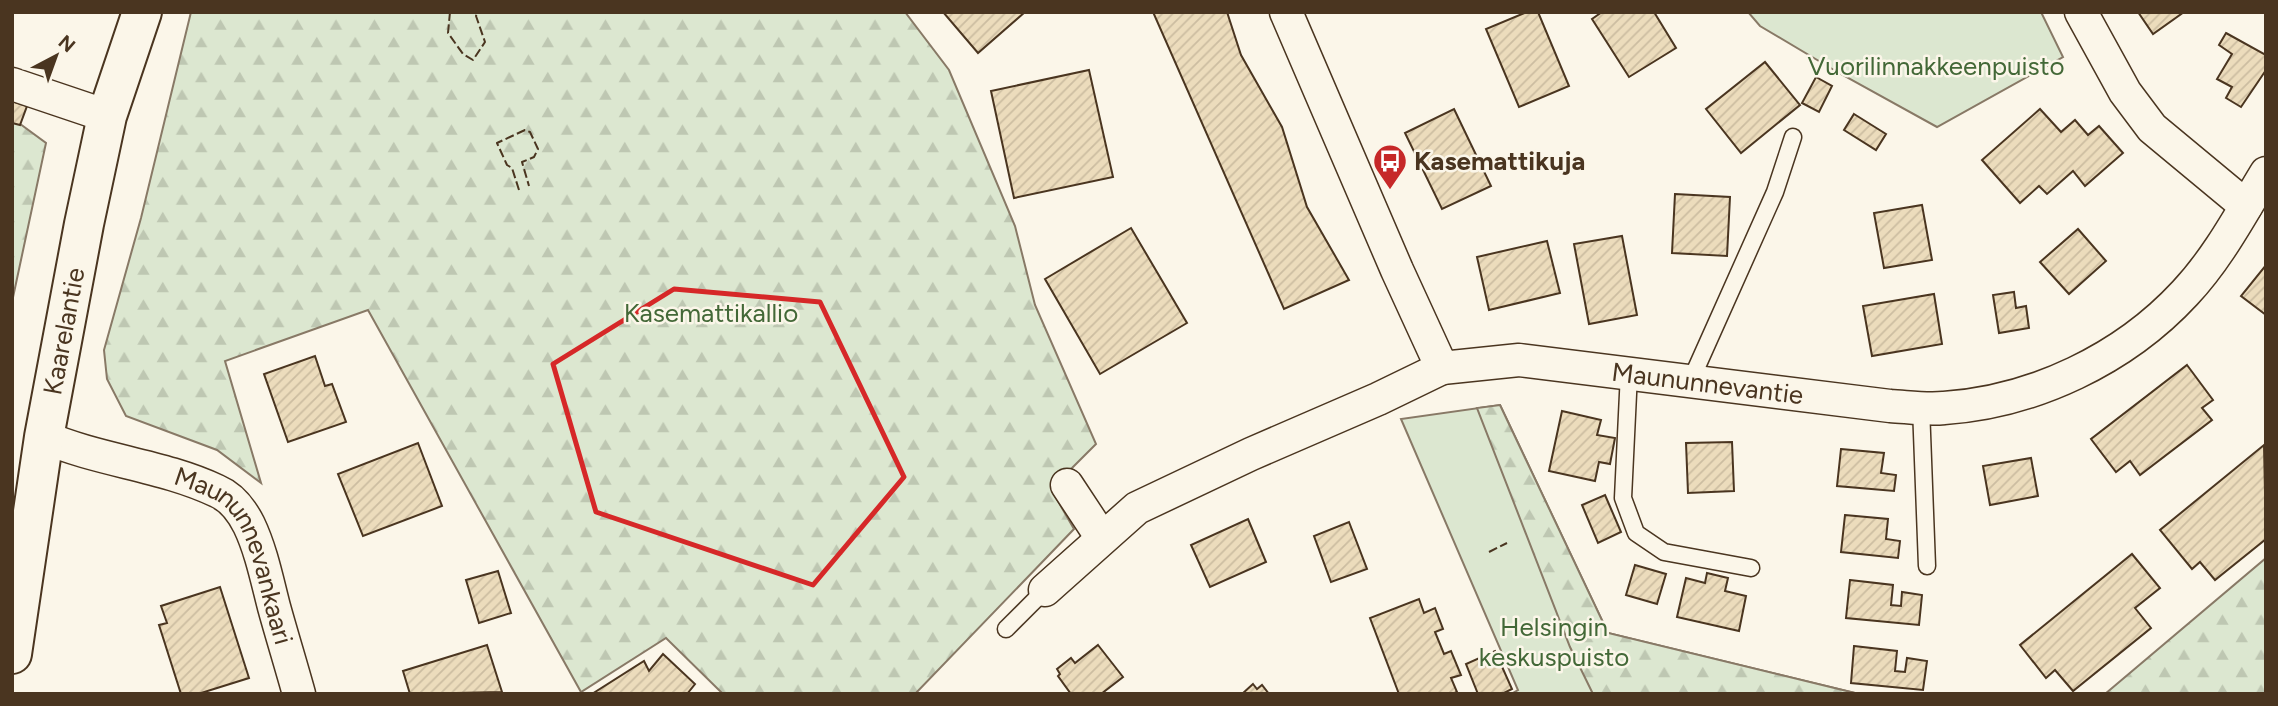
<svg xmlns="http://www.w3.org/2000/svg" width="2278" height="706" viewBox="0 0 2278 706" font-family="Figtree,sans-serif">
<style>
.green{fill:#dce7d0;stroke:#887966;stroke-width:2}
.forest{fill:url(#forest-firs);stroke:#887966;stroke-width:2}
.building{fill:url(#building-hatch);stroke:#4a3520;stroke-width:2}
.lines{fill:none;stroke-linecap:round;stroke-linejoin:round}
.service-casing{stroke:#4a3520;stroke-width:19}
.minor-casing{stroke:#4a3520;stroke-width:35}
.secondary-casing{stroke:#4a3520;stroke-width:42}
.service{stroke:#fbf6e9;stroke-width:16}
.minor{stroke:#fbf6e9;stroke-width:32}
.secondary{stroke:#fbf6e9;stroke-width:38}
.fence{stroke:#4a3520;stroke-width:2;stroke-dasharray:9 3.5;stroke-linecap:butt}
.marked{fill:none;stroke:#d62828;stroke-width:5;stroke-linejoin:round}
.labels{text-anchor:middle;stroke-width:5;stroke-linejoin:round;paint-order:stroke}
.park-label{font-size:26px;fill:#436837;stroke:#fbf6e9}
.poi-label{font-size:26px;font-weight:bold;fill:#4a3520;stroke:#fbf6e9;text-anchor:start}
.street-label{font-size:26px;fill:#4a3520;stroke:#fbf6e9}
</style>
<defs>
<pattern id="forest-firs" width="22" height="20" patternUnits="userSpaceOnUse" patternTransform="scale(1.75)"><rect width="22" height="20" fill="#dce7d0"/><path d="M5 1l3.5 6h-7zM16 11l3.5 6h-7z" fill="#bec7b2"/></pattern>
<pattern id="building-hatch" width="6" height="6" patternUnits="userSpaceOnUse" patternTransform="scale(1.75)"><rect width="6" height="6" fill="#ecdcbc"/><path d="M-1 1l2-2M0 6l6-6M5 7l2-2" fill="none" stroke="#ccbda1"/></pattern>
</defs>
<rect width="100%" height="100%" fill="#fbf6e9"/>
<g class="green">
<path d="M1748,12H2041L2063,57L1937,127L1839,73L1760,26Z"/>
<path d="M1500,405L1608,633L1859,694H1511L1518,690L1401,419Z"/>
</g>
<g class="forest">
<path d="M191,12H905L949,70L1015,226L1035,305L1096,444L1051,489L1074,529L915,694H723L666,638L581,692L368,310L225,361L261,483L217,450L126,416L107,379L104,350L141,218Z"/>
<path d="M12,118L46,143L12,302Z"/>
<path d="M1500,405L1608,633L1859,694H1593L1570,647L1477,408Z"/>
<path d="M2266,558V694H2105Z"/>
</g>
<g class="building">
<path d="M943,12H1025L978,53Z"/>
<path d="M1153,12H1227L1241,55L1282,127L1307,207L1349,280L1284,309Z"/>
<path d="M1527,12H1538L1569,86L1519,107L1486,29Z"/>
<path d="M1602,12H1654L1676,48L1629,77L1592,19Z"/>
<path d="M2138,12H2184L2153,34Z"/>
<path d="M2226,33L2266,55V70L2241,107L2226,98L2232,87L2217,79L2232,54L2219,45Z"/>
<path d="M1765,62L1800,105L1741,153L1706,109Z"/>
<path d="M1089,70L1113,177L1014,198L991,91Z"/>
<path d="M1816,77L1832,86L1819,112L1802,103Z"/>
<path d="M12,101L27,106L20,125L12,123Z"/>
<path d="M1454,109L1491,186L1442,209L1405,133Z"/>
<path d="M2040,109L2061,132L2075,120L2088,135L2099,126L2123,153L2085,186L2073,171L2047,194L2039,186L2020,203L1982,160Z"/>
<path d="M1854,114L1886,134L1876,150L1844,130Z"/>
<path d="M1675,194L1730,197L1727,256L1672,253Z"/>
<path d="M1922,205L1932,260L1884,268L1874,213Z"/>
<path d="M1131,228L1187,323L1100,374L1045,279Z"/>
<path d="M2078,229L2106,261L2069,294L2040,262Z"/>
<path d="M1622,236L1637,315L1589,324L1574,244Z"/>
<path d="M1547,241L1560,293L1489,310L1477,257Z"/>
<path d="M2266,265V315L2241,296Z"/>
<path d="M2014,292L2016,308L2026,306L2029,328L1999,333L1993,295Z"/>
<path d="M1934,294L1942,344L1872,356L1863,306Z"/>
<path d="M315,356L325,386L332,384L346,422L288,442L264,374Z"/>
<path d="M2187,365L2213,400L2202,408L2212,420L2140,475L2130,461L2116,472L2091,439Z"/>
<path d="M1562,411L1601,420L1597,435L1615,438L1610,464L1599,462L1595,481L1549,471Z"/>
<path d="M1732,442L1734,491L1688,493L1686,443Z"/>
<path d="M418,443L442,506L363,536L338,474Z"/>
<path d="M2264,445L2266,539L2215,580L2200,562L2192,569L2160,530Z"/>
<path d="M1841,449L1884,453L1881,473L1896,475L1894,491L1837,486Z"/>
<path d="M2031,458L2038,496L1990,505L1983,466Z"/>
<path d="M1605,495L1621,532L1598,543L1582,505Z"/>
<path d="M1845,515L1888,519L1886,539L1900,541L1898,558L1841,552Z"/>
<path d="M1248,519L1266,562L1210,587L1191,545Z"/>
<path d="M1349,522L1367,569L1331,582L1314,536Z"/>
<path d="M2132,554L2160,588L2135,608L2151,628L2073,691L2055,670L2046,678L2020,645Z"/>
<path d="M1635,565L1666,574L1657,604L1626,595Z"/>
<path d="M498,571L511,613L479,623L466,580Z"/>
<path d="M1707,573L1728,578L1725,591L1746,596L1739,631L1677,617L1686,578L1705,583Z"/>
<path d="M1850,580L1893,585L1891,605L1901,606L1902,592L1922,595L1919,625L1846,618Z"/>
<path d="M220,587L249,678L198,694H181L159,625L167,623L161,606Z"/>
<path d="M1419,599L1424,613L1435,608L1443,629L1435,632L1444,654L1451,651L1461,675L1451,678L1457,692L1452,694H1399L1370,618Z"/>
<path d="M487,645L502,692L410,694L403,671Z"/>
<path d="M1098,645L1123,677L1101,694H1071L1058,676L1060,674L1057,669L1071,658L1075,663Z"/>
<path d="M1854,646L1897,651L1895,671L1905,672L1907,658L1927,661L1923,690L1851,683Z"/>
<path d="M1495,651L1512,689L1502,694H1478L1466,664Z"/>
<path d="M663,654L695,684L687,694H592L644,661L649,671Z"/>
<path d="M1253,684L1257,689L1262,685L1269,694H1242Z"/>
</g>
<g class="lines">
<g class="service-casing">
<g id="service">
<path d="M1629,373L1623,498L1636,533L1664,552L1751,568"/>
<path d="M1691,380L1775,192L1793,137"/>
<path d="M1921,407L1927,566"/>
<path d="M1006,629L1045,590"/>
</g>
</g>
<g class="minor-casing">
<g id="minor">
<path id="s1" d="M1286,12L1397,270L1442,368L1519,360L1890,406C1908,407 1927,410 1944,408C2034,402 2124,359 2185,293C2218,258 2241,214 2266,173"/>
<path d="M2081,12L2125,92L2152,128L2246,206"/>
<path d="M12,84L107,116"/>
<path id="s2" d="M44,437C100,461 162,465 217,491C231,497 242,511 249,525C261,550 267,580 274,607C282,636 291,665 299,694"/>
<path d="M1067,485L1102,538"/>
<path d="M1045,590L1137,508L1251,454L1378,399L1442,368"/>
</g>
</g>
<g class="secondary-casing">
<g id="secondary">
<path id="s3" d="M12,654L44,437L84,224L107,116L142,12"/>
</g>
</g>
<use href="#service" class="service"/>
<use href="#minor" class="minor"/>
<use href="#secondary" class="secondary"/>
<g class="fence">
<path d="M450,12L448,33L463,54L473,60L485,42L476,16L477,12"/>
<path d="M519,190L512,168L507,165L497,143L525,130L530,132L538,149L534,157L522,162L529,186"/>
<path d="M1489,552L1507,543"/>
</g>
</g>
<path class="marked" d="M674,289L820,302L904,477L813,585L596,512L553,364Z"/>
<defs>
<g id="bus-pin" transform="scale(1.75)"><path d="M0 17L-7.5 6A9.5 9.5 0 1 1 7.5 6Z" fill="#c62828" stroke="#fbf6e9"/><path d="M-5-6H5V4H4V6H2V4H-2V6H-4V4H-5ZM-3.5-4V0h7V-4ZM-3.5 1.2v1.5H-2V1.2ZM2 1.2v1.5H3.5V1.2Z" fill="#fff"/></g>
</defs>
<g fill-rule="evenodd">
<use href="#bus-pin" x="1390" y="161"/>
</g>
<g class="labels">
<g class="park-label">
<text x="1936" y="75">Vuorilinnakkeenpuisto</text>
<text x="711" y="322">Kasemattikallio</text>
<text x="1554" y="636">Helsingin<tspan x="1554" dy="30">keskuspuisto</tspan></text>
</g>
<g class="poi-label">
<text x="1414" y="170">Kasemattikuja</text>
</g>
<g class="street-label">
<text dy="9" stroke="none"><textPath href="#s3" startOffset="327">Kaarelantie</textPath></text>
<text dy="9" stroke="none"><textPath href="#s1" startOffset="656">Maununnevantie</textPath></text>
<text dy="9" stroke="none"><textPath href="#s2" startOffset="245">Maununnevankaari</textPath></text>
</g>
</g>
<rect width="2278" height="706" fill="none" stroke="#4a3520" stroke-width="28"/>
<g transform="translate(56 56) rotate(41)" stroke="#fbf6e9" stroke-width="5" paint-order="stroke">
<path d="M0-5L12 26L0 18L-12 26Z" fill="#4a3520"/>
<text y="-10" font-size="19" font-weight="bold" text-anchor="middle" fill="#4a3520">N</text>
</g>
</svg>
